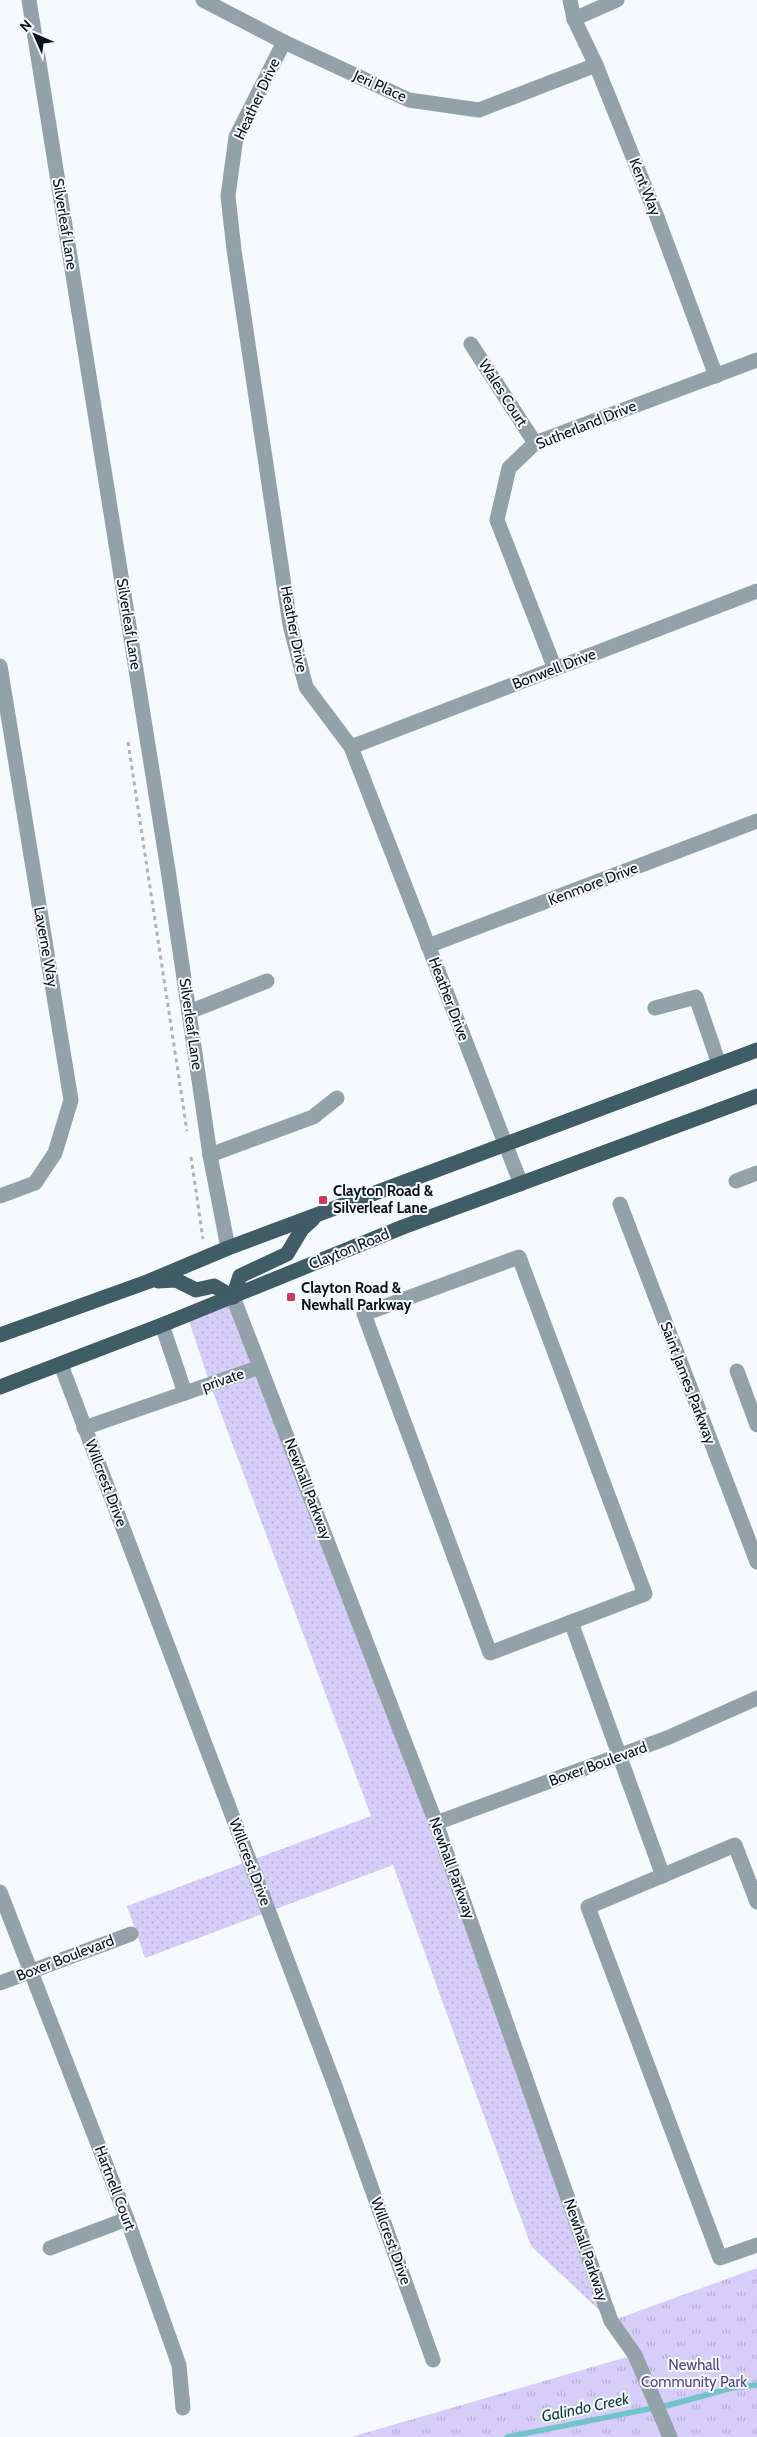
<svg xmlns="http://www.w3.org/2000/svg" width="757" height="2437" viewBox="0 0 757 2437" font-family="Cabin,sans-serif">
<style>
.grass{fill:url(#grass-dots)}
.park{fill:url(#park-tufts)}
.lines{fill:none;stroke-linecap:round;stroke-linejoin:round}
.stream{stroke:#71c4c8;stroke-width:5.5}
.path{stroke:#adb3b9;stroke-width:3;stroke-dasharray:4 4;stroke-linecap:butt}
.minor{stroke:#93a2a8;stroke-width:15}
.major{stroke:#405c66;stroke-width:15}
.poi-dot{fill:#cb3c63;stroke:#f5faff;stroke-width:2}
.labels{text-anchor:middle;stroke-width:4;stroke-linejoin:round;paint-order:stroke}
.street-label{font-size:15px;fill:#09121a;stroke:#f5faff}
.poi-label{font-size:15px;font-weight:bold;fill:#09121a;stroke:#f5faff;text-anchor:start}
.park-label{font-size:15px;fill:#584287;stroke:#f5faff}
.water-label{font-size:16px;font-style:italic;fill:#133b3d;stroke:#f5faff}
</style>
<defs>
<pattern id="grass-dots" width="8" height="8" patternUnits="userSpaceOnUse" patternTransform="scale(1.25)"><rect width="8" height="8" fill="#d7cdf9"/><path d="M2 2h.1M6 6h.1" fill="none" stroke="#b7afd5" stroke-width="1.8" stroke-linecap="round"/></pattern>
<pattern id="park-tufts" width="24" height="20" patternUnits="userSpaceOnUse" patternTransform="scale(1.25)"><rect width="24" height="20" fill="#d7cdf9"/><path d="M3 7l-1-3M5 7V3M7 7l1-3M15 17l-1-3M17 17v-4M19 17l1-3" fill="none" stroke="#b7afd5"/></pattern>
</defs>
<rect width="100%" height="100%" fill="#f5faff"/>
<path class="grass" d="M233,1297L436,1823L611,2321L531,2246L393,1865L145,1958L127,1906L371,1816L210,1384L187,1315Z"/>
<path class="park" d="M757,2268V2437H351L634,2355L611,2321Z"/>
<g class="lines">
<path class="stream" d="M507,2437L669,2405L732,2388L757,2385"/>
<g class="path">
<path d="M128,742L187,1131"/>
<path d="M191,1157L203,1239"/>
</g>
<g class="minor">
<path d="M29,0L168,870L210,1155L228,1248"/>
<path d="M203,0L284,42L409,100L479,110L596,65"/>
<path d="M570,0L574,19L596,65L657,217L716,376"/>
<path d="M574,19L617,0"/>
<path d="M284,42L236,137L228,196L234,250L290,625L306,687L351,747L521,1184"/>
<path d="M471,344L535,443"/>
<path d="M0,666L71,1100L55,1153L35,1183L0,1196"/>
<path d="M555,669L497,520L509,468L535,443L757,360"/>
<path d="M351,747L757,591"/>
<path d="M428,946L757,821"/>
<path d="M655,1008L696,997L719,1064"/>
<path d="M189,1012L267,981"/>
<path d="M210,1155L313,1117L337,1098"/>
<path d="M736,1181L757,1173"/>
<path d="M620,1204L757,1562"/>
<path d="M519,1257L645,1594L490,1653L364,1314Z"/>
<path d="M233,1297L436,1823L611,2321L635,2355L670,2437"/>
<path d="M162,1325L185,1393"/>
<path d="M61,1365L335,2086L433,2360"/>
<path d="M737,1371L757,1425"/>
<path d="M84,1428L260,1367"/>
<path d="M571,1622L663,1876"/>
<path d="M436,1823L667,1738L757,1698"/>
<path d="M0,1892L127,2219L179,2365L183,2408"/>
<path d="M757,1902L735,1845L588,1907L720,2258L757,2245"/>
<path d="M0,1983L131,1934"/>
<path d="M50,2248L127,2219"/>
</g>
<g class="major">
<path d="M158,1281L176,1280L196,1290L214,1286L233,1297"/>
<path d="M233,1297L240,1276L287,1254L302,1229L313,1219"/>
<path d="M0,1335L147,1282L228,1248L757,1050"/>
<path d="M0,1387L162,1325L403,1227L757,1096"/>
</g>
</g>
<g class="poi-dot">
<rect x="318" y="1195" width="10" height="10" rx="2.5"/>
<rect x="286" y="1292" width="10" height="10" rx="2.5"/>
</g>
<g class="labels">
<g class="street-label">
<text transform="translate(380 86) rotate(24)" y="5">Jeri Place</text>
<text transform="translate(257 99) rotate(-65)" y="5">Heather Drive</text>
<text transform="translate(645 187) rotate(68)" y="5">Kent Way</text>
<text transform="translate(65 224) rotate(81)" y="5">Silverleaf Lane</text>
<text transform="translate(503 393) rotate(57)" y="5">Wales Court</text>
<text transform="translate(586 425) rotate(-22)" y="5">Sutherland Drive</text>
<text transform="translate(129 624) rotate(81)" y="5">Silverleaf Lane</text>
<text transform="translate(294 629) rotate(79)" y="5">Heather Drive</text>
<text transform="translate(554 669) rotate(-21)" y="5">Bonwell Drive</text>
<text transform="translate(593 884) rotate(-21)" y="5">Kenmore Drive</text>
<text transform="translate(46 947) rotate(80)" y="5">Laverne Way</text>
<text transform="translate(449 999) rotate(69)" y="5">Heather Drive</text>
<text transform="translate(191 1024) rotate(82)" y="5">Silverleaf Lane</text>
<text transform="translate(349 1249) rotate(-22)" y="5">Clayton Road</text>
<text transform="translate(223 1380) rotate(-19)" y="5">private</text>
<text transform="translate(688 1383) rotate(69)" y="5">Saint James Parkway</text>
<text transform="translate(106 1483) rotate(69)" y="5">Willcrest Drive</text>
<text transform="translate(308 1489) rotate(69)" y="5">Newhall Parkway</text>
<text transform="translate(598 1764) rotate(-20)" y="5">Boxer Boulevard</text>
<text transform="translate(250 1862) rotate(69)" y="5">Willcrest Drive</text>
<text transform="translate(452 1868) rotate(70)" y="5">Newhall Parkway</text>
<text transform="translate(65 1958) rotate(-21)" y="5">Boxer Boulevard</text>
<text transform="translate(115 2188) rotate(69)" y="5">Hartnell Court</text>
<text transform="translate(391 2241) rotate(70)" y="5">Willcrest Drive</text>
<text transform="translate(586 2250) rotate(71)" y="5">Newhall Parkway</text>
</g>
<g class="poi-label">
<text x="333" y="1196">Clayton Road &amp;<tspan x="333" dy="17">Silverleaf Lane</tspan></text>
<text x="301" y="1293">Clayton Road &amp;<tspan x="301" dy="17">Newhall Parkway</tspan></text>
</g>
<g class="park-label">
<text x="694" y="2370">Newhall<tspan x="694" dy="17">Community Park</tspan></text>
</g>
<g class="water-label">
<text transform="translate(585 2407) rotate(-12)" y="6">Galindo Creek</text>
</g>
</g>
<g transform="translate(35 35) rotate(315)" stroke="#f5faff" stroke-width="4" paint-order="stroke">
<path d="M0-4L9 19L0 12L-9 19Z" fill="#09121a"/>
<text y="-8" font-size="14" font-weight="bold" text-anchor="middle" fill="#09121a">N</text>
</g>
</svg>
